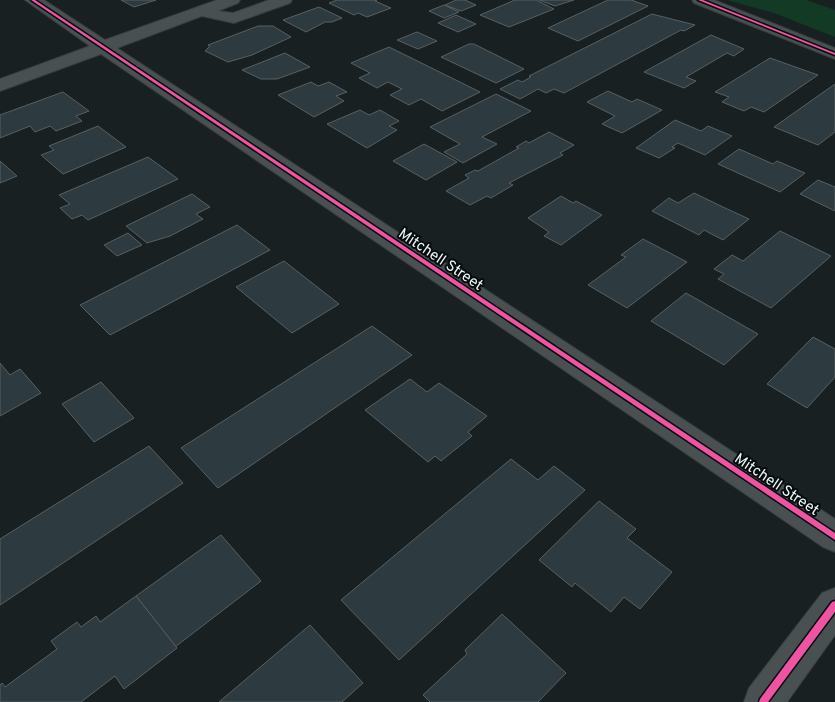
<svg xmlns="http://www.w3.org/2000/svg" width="835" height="702" viewBox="0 0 835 702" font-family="Overpass,sans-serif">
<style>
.green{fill:#133a24}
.building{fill:#2d3a40;stroke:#596062}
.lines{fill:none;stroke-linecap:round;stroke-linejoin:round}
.minor-casing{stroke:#363c3e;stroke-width:2}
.minor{fill:#495052;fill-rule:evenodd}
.cycleway-casing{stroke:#060c0d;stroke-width:3}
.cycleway{fill:#f153a3;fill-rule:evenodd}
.labels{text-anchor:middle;stroke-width:4;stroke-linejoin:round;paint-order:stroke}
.street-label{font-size:15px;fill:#ebf5f6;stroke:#060c0d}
</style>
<rect width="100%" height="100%" fill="#182022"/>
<path class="green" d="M727,0H806L835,10V37L774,13Z"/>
<g class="building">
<path d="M121,0H156L134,7Z"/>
<path d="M337,0H377L375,1L391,8L367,17L358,13L354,15L329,3Z"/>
<path d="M456,0H465L476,5L461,11L445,5Z"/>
<path d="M515,0H536L554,9L509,27L480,15Z"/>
<path d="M539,0H574L555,6Z"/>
<path d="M608,0H631L648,6L578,41L548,28Z"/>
<path d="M444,5L459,12L444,18L429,11Z"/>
<path d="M319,7L342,18L332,22H325L306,32L283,20Z"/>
<path d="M652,14L695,25L684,31L681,30L564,93L554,89L546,93L538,89L520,99L500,89L518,80L522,82L531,77L529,76Z"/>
<path d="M456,15L476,24L458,32L438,23Z"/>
<path d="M258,26H273L291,37L252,55L228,62L205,51L210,46L208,45Z"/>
<path d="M417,32L437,41L418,49L397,40Z"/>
<path d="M711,35L744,49L734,56L727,53L686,77L696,81L684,88L644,72Z"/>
<path d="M469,44H474L524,69L496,83L441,57Z"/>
<path d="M389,47L480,92L442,111L421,99L409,105L390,95L402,89L388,82L377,88L359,78L370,73L351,63Z"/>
<path d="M285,53L310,67L277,79H261L242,70Z"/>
<path d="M770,58L818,75L764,112L751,107L744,111L722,102L729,97L715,92Z"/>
<path d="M311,82L318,86L329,82L347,92L336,96L344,101L314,117L278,95Z"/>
<path d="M835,84V132L818,145L774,127Z"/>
<path d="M608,91L632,102L637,99L662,110L622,133L602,124L615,116L587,102Z"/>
<path d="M63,92L89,111L76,116L82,121L56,131L50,126L35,132L30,126L0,138V115Z"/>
<path d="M496,94L531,111L482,137L497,144L463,163L444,152L460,144L430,127Z"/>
<path d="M360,110L369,115L380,110L399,121L389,126L397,130L367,148L327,124Z"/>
<path d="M675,120L701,131L708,126L732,136L705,155L678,143L672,147L675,148L659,158L636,148Z"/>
<path d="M98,126L126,147L63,174L41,155L54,150L49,146Z"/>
<path d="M549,132L574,145L560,153L563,155L509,183L513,185L491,198L487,196L470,205L446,191L469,178L465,175L475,170L478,171L519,148L516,147L526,141L529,143Z"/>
<path d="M424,144L457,162L426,180L393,161Z"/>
<path d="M739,149L773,164L777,161L805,173L780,192L718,164Z"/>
<path d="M148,157L178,179L88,220L82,215L72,219L60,208L70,204L59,195Z"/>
<path d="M0,161L17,176L0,183Z"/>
<path d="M818,180L835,187V211L800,194Z"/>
<path d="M694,193L725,208L749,219L723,240L704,230L699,235L652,211L669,198L678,203Z"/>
<path d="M192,194L210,207L196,214L203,219L170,236L147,243L126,226Z"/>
<path d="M561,196L573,203L576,201L602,215L561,245L544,236L549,232L528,218Z"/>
<path d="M237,225L270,250L110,335L80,305Z"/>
<path d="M780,231L831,256L771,308L718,279L724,274L714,269L732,255L743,261Z"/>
<path d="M128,233L142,245L117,256L104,245Z"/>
<path d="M643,239L687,262L627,308L588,285L626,257L621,255Z"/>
<path d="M284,261L339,304L292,333L236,287Z"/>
<path d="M686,293L758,334L724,365L651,321Z"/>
<path d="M372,326L412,355L218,488L181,448Z"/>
<path d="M813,337L835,349V377L807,408L767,384Z"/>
<path d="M0,363L10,375L20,369L41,393L0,416Z"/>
<path d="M410,379L427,392L439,383L487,416L468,432L472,436L441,461L435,456L428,462L365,410Z"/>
<path d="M101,382L134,418L94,442L62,404Z"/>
<path d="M149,446L183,483L0,605V539Z"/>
<path d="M511,459L538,480L554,466L585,490L399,660L341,600Z"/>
<path d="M599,501L636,529L627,538L672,572L640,609L624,597L611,612L575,583L572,587L539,560Z"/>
<path d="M221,535L261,581L175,647L136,596Z"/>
<path d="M136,596L177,648L124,689L115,676L81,702H0V685L2,683L5,687L57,649L51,641L77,622L81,627L96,616L100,622Z"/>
<path d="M502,614L566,673L538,702H430L423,695L467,654L465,650Z"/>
<path d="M310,625L363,683L342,702H219Z"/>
</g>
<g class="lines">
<g class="minor-casing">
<g id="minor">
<path d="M25,0H44L105,40L217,0H240L238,3L218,11L233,13L269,0H292L290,3L234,23L202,16L117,48L835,519V552L823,547L101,54L0,91V79L90,46Z"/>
<path d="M692,0H714L835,48V59L694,3Z"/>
<path d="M835,588V635L787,702H744L749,688L822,593Z"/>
</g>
</g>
<use href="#minor" class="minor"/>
<g class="cycleway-casing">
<g id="cycleway">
<path d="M31,0H35L835,533V540Z"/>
<path d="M698,0H703L835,53V55Z"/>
<path d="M835,601V612L768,702H759L760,699L832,602Z"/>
</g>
</g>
<use href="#cycleway" class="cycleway"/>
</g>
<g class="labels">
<g class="street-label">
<text transform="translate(441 259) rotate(34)" y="5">Mitchell Street</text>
<text transform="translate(777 484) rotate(34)" y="5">Mitchell Street</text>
</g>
</g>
</svg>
